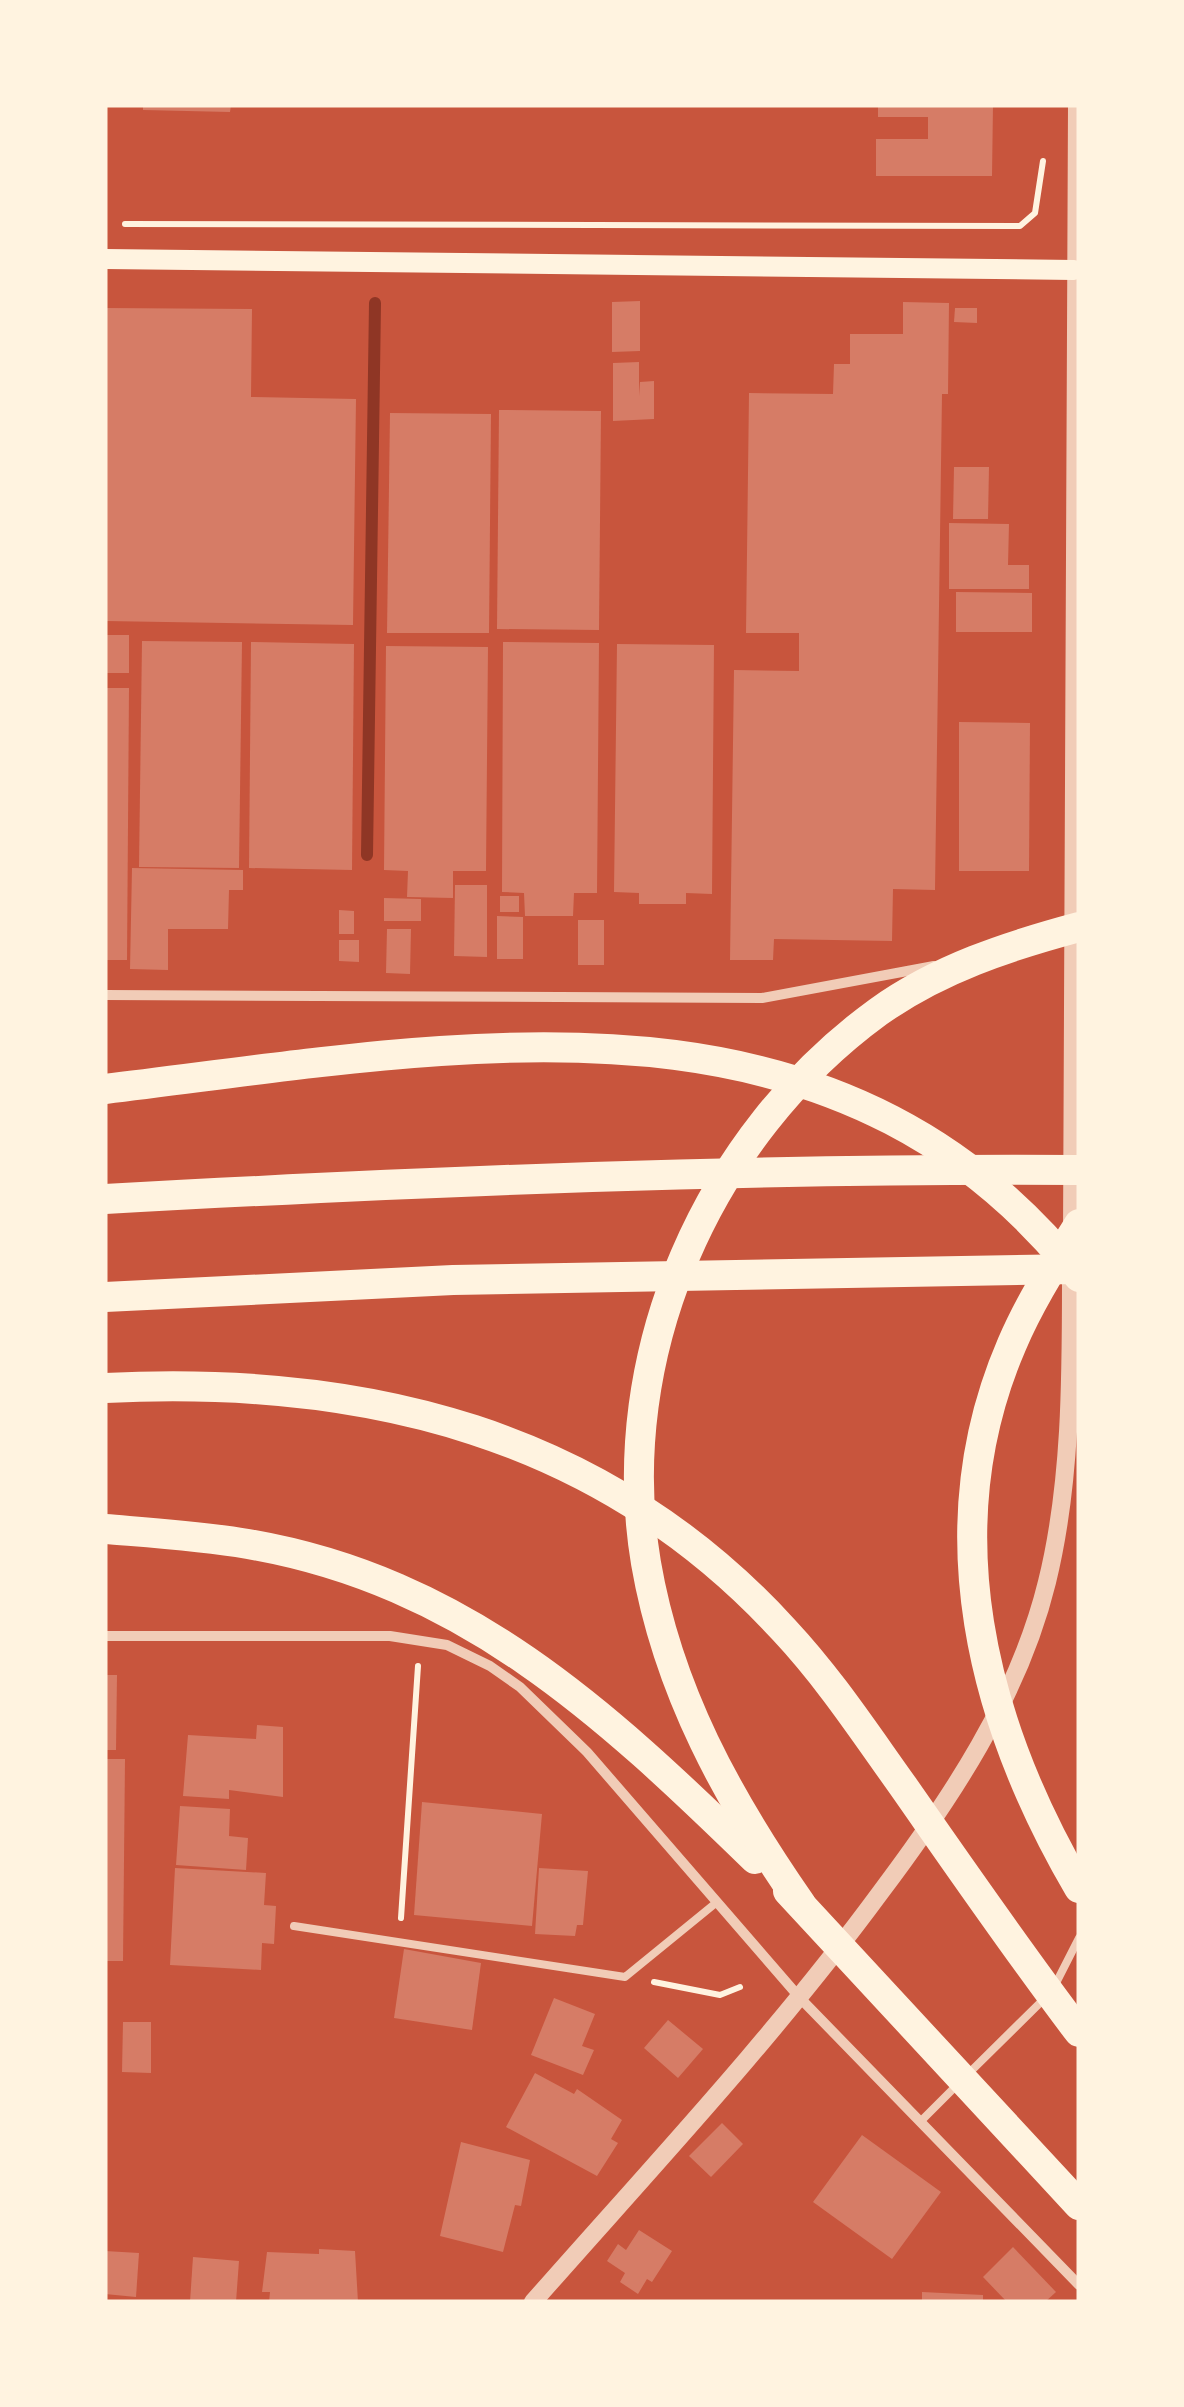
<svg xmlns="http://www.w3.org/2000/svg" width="1184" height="2407" viewBox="0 0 1184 2407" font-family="'PT Sans Narrow',sans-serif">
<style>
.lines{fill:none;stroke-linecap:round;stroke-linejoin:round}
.stream{stroke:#8f3625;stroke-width:12}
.building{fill:#d67c66}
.path{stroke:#fff3e0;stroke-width:6}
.service{stroke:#f1ccb7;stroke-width:8}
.minor{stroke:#f1ccb7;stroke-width:10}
.tertiary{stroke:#f1ccb7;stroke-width:18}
.secondary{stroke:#fff3e0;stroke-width:20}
.motorway{stroke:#fff3e0;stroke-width:30}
</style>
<rect width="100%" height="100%" fill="#c8553d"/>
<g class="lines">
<path class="stream" d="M367,855L375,303"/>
</g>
<g class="building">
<path d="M143,105H231L230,112L143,110Z"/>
<path d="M878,105H993L992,176H876V139H928V117H878Z"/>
<path d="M640,301V351L612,352V302Z"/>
<path d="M903,302L949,303L948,394H942L935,890L893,889L892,941L774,939L773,960H730L734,670L799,671V633H746L749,393L833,394L834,364H850V334H903Z"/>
<path d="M105,308L252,309L251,397L356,399L353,625L105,621Z"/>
<path d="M955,308H977V323L954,322Z"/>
<path d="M639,362V396L640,382L654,381V419L613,421V363Z"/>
<path d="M499,410L601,411L599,630L497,629Z"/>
<path d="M390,413L491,414L489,633H387Z"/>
<path d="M954,467H989L988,519H953Z"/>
<path d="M949,523L1009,524L1008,565H1029V589H949Z"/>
<path d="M956,592L1032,593V632H956Z"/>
<rect x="105" y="635" width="24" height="38"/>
<path d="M142,641L242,642L239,868L139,867Z"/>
<path d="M251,642L354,644L352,870L249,868Z"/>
<path d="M503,642L599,643L597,893H574L573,916H525L524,893L502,892Z"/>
<path d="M617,644L714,645L712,894L686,893V904H639V893L614,892Z"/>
<path d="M386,646L488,647L486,871H453V898L407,897L408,871L384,870Z"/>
<path d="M105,688H129L127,960H105Z"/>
<path d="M959,722L1030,723L1029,871H959Z"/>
<path d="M132,868L243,870V890H229L228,929H168V970L130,969Z"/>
<path d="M455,885H487V957L454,956Z"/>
<rect x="500" y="896" width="19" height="16"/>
<path d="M384,898L421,899V921H384Z"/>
<path d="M339,910L354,911V934H339Z"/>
<path d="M497,916L523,917V959H497Z"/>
<rect x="578" y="920" width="26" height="45"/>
<path d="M387,929H411L410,974L386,973Z"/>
<path d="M339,940H359V962L339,961Z"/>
<path d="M105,1675H117L116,1750H105Z"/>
<path d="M257,1725L283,1727V1797L229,1790V1799L183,1796L188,1735L256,1739Z"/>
<path d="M105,1759H125L123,1961H105Z"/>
<path d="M422,1802L542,1814L532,1926L414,1915Z"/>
<path d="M180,1806L230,1809L229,1836L248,1838L246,1870L176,1865Z"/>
<path d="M175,1868L266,1873L264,1905L276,1906L274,1944L262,1943L261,1970L170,1965Z"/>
<path d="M539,1868L588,1871L583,1925H577L575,1936L535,1934Z"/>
<path d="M404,1949L481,1963L472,2030L394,2018Z"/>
<path d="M554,1998L595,2014L582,2046L594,2050L583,2075L531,2055Z"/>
<path d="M668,2020L703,2049L678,2078L644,2048Z"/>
<path d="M123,2022H151V2073L122,2072Z"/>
<path d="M535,2073L574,2094L577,2089L622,2120L611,2139L618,2143L597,2176L506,2127Z"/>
<path d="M722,2123L743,2144L711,2177L689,2156Z"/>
<path d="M862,2135L941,2192L892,2259L813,2202Z"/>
<path d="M461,2142L530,2160L521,2206L515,2205L503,2252L440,2236Z"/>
<path d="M639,2230L672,2251L652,2282L647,2279L638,2294L620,2282L625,2273L607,2261L618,2244L626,2250Z"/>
<path d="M1013,2247L1056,2292L1045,2302H1007L983,2277Z"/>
<path d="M319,2249L355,2251L358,2302H269L270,2292H262L267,2252L319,2254Z"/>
<path d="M105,2251L139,2253L136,2297L105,2294Z"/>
<path d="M193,2257L239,2261L236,2302H190Z"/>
<path d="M922,2292L983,2295V2302H922Z"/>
</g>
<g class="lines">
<g class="path">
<path d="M125,224L1020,226L1035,213L1043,161"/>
<path d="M401,1918L418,1666"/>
<path d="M654,1982L720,1995L740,1987"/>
</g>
<g class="service">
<path d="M294,1926L625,1977L717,1902"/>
<path d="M1054,1987L1079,1938"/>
<path d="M966,2076L1045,1998"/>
<path d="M920,2122L956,2086"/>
</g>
<g class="minor">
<path d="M105,995L762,998L934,966"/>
<path d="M105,1636H390L447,1645L490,1666L520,1687L587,1752L800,1998L1079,2285"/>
</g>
<g class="tertiary">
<path d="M1072,1235L1077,105"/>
<path d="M533,2302C651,2168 774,2037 880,1893C950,1800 1019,1697 1047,1582C1072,1481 1071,1370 1071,1266"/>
</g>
<path class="secondary" d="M105,259L1074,270"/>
<g class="motorway">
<path d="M105,1089C450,1048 831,964 1079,1277"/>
<path d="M105,1199C430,1181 754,1168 1079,1170"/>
<path d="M1079,1224C1055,1263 1030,1302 1012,1344C932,1529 982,1722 1079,1888"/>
<path d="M105,1297L453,1280L1079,1269"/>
<path d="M105,1388C364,1375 603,1432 784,1630C829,1678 865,1733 903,1786C961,1869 1018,1952 1079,2032"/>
<path d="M105,1529C153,1533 201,1536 248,1544C464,1581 605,1713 755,1859"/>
<path d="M788,1891L1079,2205"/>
<path d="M801,1904C728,1799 668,1691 646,1563C611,1354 708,1136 878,1012C938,969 1008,946 1079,927"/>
</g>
</g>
<rect width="1184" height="2407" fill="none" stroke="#fff3e0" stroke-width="215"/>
</svg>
